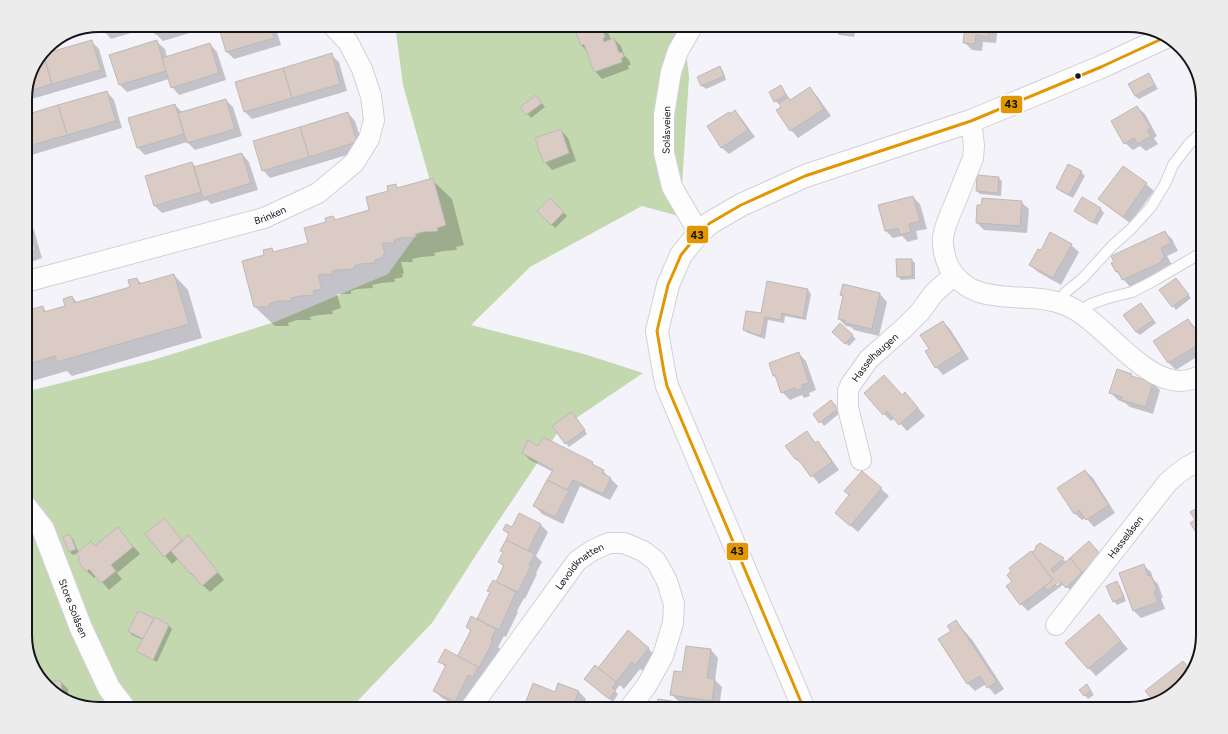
<svg xmlns="http://www.w3.org/2000/svg" width="1228" height="734" viewBox="0 0 1228 734" font-family="Figtree,sans-serif">
<style>
.forest{fill:#c4d8af}
.shadow{fill:#0003;fill-rule:evenodd}
.building{fill:#dbcbc5;stroke:#bdb9b9}
.lines{fill:none;stroke-linecap:round;stroke-linejoin:round}
.lane-casing{stroke:#d2d0d7;stroke-width:12}
.street-casing{stroke:#d2d0d7;stroke-width:22}
.secondary-casing{stroke:#d2d0d7;stroke-width:24}
.lane{stroke:#fdfdfe;stroke-width:10}
.street{stroke:#fdfdfe;stroke-width:20}
.secondary{stroke:#fdfdfe;stroke-width:22}
.bus-1-casing{stroke:#fff;stroke-width:6}
.bus-1{stroke:#e09703;stroke-width:3}
.bus-dot{fill:#16141b;stroke:#fff;stroke-width:1.5}
.labels{text-anchor:middle;stroke-width:3.5;stroke-linejoin:round;paint-order:stroke}
.street-label{font-size:10px;fill:#16141b;stroke:#fff}
.rim{fill:none;stroke:#16141b;stroke-width:2}
.line-badge{stroke:#fff;stroke-width:1.5}
.pale-badge-label{font-size:11px;text-anchor:middle;font-weight:bold;fill:#111}
</style>
<rect width="100%" height="100%" fill="#f4f3fa"/>
<path class="forest" d="M395,25H683L689,77L681,201L682,217L642,206L530,267L471,325L584,354L643,373L560,429L489,535L432,623L350,709H99L62,699L35,672L25,640V392L153,360L275,322L388,274L437,206L403,85Z"/>
<g class="shadow">
<path d="M102,25H209L210,27L163,41L156,34L154,26L111,39L104,31Z"/>
<path d="M219,25H275L281,45L234,59L227,52Z"/>
<path d="M590,25H603L607,29L611,40L614,39L621,46L624,55L629,60L631,65H628L629,69L602,79L595,71L587,51L581,45Z"/>
<path d="M837,25H857L854,37L839,35L836,31Z"/>
<path d="M966,25H998L996,43L983,42L982,51L972,50L964,42Z"/>
<path d="M92,26L93,27L64,35L71,31Z"/>
<path d="M91,41L99,49L107,77L25,101V94L43,56Z"/>
<path d="M157,42L165,49L167,57L210,44L217,52L226,80L179,95L172,87L169,79L127,92L120,85L111,56Z"/>
<path d="M331,55L339,62L347,91L252,119L245,112Z"/>
<path d="M719,67L723,71L726,80L706,89L702,86L698,77Z"/>
<path d="M1149,74L1158,89L1139,99L1135,96Z"/>
<path d="M781,86L791,101L810,89L817,96L831,116L798,138L791,130L782,107L780,103L779,104L775,101Z"/>
<path d="M107,92L114,100L122,128L28,156L25,153V116Z"/>
<path d="M226,100L233,107L242,136L195,150L187,142L145,155L137,147L175,105L183,113Z"/>
<path d="M539,100L545,107L531,118L522,107Z"/>
<path d="M1137,107L1145,114L1157,136L1154,138L1158,144L1146,151L1140,146L1133,150L1125,143Z"/>
<path d="M735,111L742,119L755,137L729,154L721,147L730,115Z"/>
<path d="M348,113L355,121L364,150L270,178L263,170Z"/>
<path d="M561,130L568,138L576,161L552,170L545,162Z"/>
<path d="M242,154L249,162L258,190L211,204L207,200L162,213L155,206L192,163L197,168Z"/>
<path d="M1123,167L1146,184L1154,191L1130,223L1107,206L1100,199Z"/>
<path d="M1081,172L1085,176L1073,198L1060,191L1057,188Z"/>
<path d="M998,178L1002,181L1001,196L980,194L977,191Z"/>
<path d="M432,180L452,199L464,245L456,247L457,250L443,251L434,253L435,256L421,257L412,259L413,262H401L404,273L402,274L403,277L394,279L395,282L381,283L372,285L373,288L357,289L351,291V294H337L341,308L332,311L333,314L319,315L310,317L311,320H297L288,323L289,326H275L255,307L265,255L272,249L275,253L309,244L333,217L337,220L371,211L395,185L399,189Z"/>
<path d="M913,197L920,204L927,229L916,231L918,239L908,242L902,236L893,238L886,231Z"/>
<path d="M1082,199L1101,209L1104,213L1097,225L1075,211Z"/>
<path d="M25,200L28,209L25,210Z"/>
<path d="M550,200L567,216L555,228L539,211Z"/>
<path d="M1021,202L1029,209L1027,233L984,230L977,223Z"/>
<path d="M25,223H27L34,230L42,258L25,264Z"/>
<path d="M1165,232L1172,239L1178,251L1167,256L1172,265L1169,269L1130,287L1117,272L1113,264Z"/>
<path d="M1071,245L1079,252L1061,285L1038,272L1030,265L1041,252Z"/>
<path d="M911,260L915,263V279L901,280L898,276Z"/>
<path d="M174,275L188,290L202,338L72,376L67,371L25,383V312L42,307L47,312L66,306L72,297L78,303L132,288L137,279L142,284Z"/>
<path d="M1176,279L1191,298L1176,310L1173,306Z"/>
<path d="M768,282L808,290L811,294L806,320L785,316L784,323L768,320L765,339L748,333L744,330L762,314Z"/>
<path d="M843,285L880,294L887,302L879,336L854,330L851,327L846,326L839,319L844,297L841,295Z"/>
<path d="M1144,307L1156,323L1140,335L1136,332Z"/>
<path d="M1188,320L1195,327L1203,339L1194,327H1192L1203,344V353L1176,370L1169,363L1155,341Z"/>
<path d="M943,322L950,329L969,359L943,375L936,367L926,352L930,349Z"/>
<path d="M852,335L856,339L849,346L837,336Z"/>
<path d="M799,354L806,361L816,390L809,393L810,396L804,398L802,395L790,400L782,392L778,380L774,376L770,364Z"/>
<path d="M1131,375L1134,378L1153,383L1160,390L1153,414L1130,407L1125,403L1118,400L1111,393Z"/>
<path d="M884,376L902,396L912,401L925,416L907,431L895,418L891,421L884,414Z"/>
<path d="M834,405L840,413L824,426L814,414Z"/>
<path d="M575,416L587,434L569,447L566,443Z"/>
<path d="M806,432L816,443H817L825,450L839,470L819,484L804,465L795,459Z"/>
<path d="M539,447L592,463L596,467L603,471L618,486L610,500L580,486L563,524L542,514L535,506L553,472L530,460L523,453Z"/>
<path d="M1085,471L1093,478L1115,513L1094,527L1086,518L1082,520L1074,513Z"/>
<path d="M862,472L889,496L858,532L844,520L850,495Z"/>
<path d="M1203,506V539L1198,534L1197,520Z"/>
<path d="M520,515L541,525L548,532L536,556L542,562L536,573L537,574L525,599L524,598L517,611L518,612L506,637L504,636L498,647L500,649L487,674L481,684L476,682L463,709L442,698L435,691L446,668L440,661L458,658L471,631L467,627L477,621L491,593L489,591L496,583L504,567L499,562L504,553L509,535L504,530L513,529Z"/>
<path d="M171,527L183,541L189,536L224,580L210,592L190,573L178,559L172,564L146,534Z"/>
<path d="M118,529L140,554L117,573L122,579L109,590L97,576L94,578L87,571L79,561L82,559L77,553L73,555L70,552V536L73,539L79,553L95,547Z"/>
<path d="M1040,545L1067,562L1104,559L1070,590L1064,584L1028,611L1021,604L1014,582L1032,554ZM1065,579L1058,584L1059,585H1056L1054,583Z"/>
<path d="M1143,565L1151,572L1153,579L1158,584L1163,598H1161L1165,609L1141,618L1134,611Z"/>
<path d="M1116,583L1120,586L1126,601L1117,605L1114,601Z"/>
<path d="M1099,616L1128,649L1096,676L1066,643Z"/>
<path d="M153,619L154,620L155,619L169,626L172,629L157,662L141,654L138,651L143,640L132,635L129,631Z"/>
<path d="M956,621L973,641L1004,689L995,695L986,684L975,691L968,684Z"/>
<path d="M648,648L655,656L643,671L640,669L624,689L620,685L615,691L618,694L613,702L585,679Z"/>
<path d="M711,650L718,658L715,680L722,687L719,708L679,702L671,694L683,673Z"/>
<path d="M45,682H61L68,689L69,698L62,699Z"/>
<path d="M559,684L579,692L586,699L582,709H524L556,693Z"/>
<path d="M1090,689L1094,695L1088,699L1080,690Z"/>
<path d="M678,703L681,707V709H657Z"/>
</g>
<g class="building">
<path d="M101,25H125L103,32Z"/>
<path d="M152,25H185L155,34Z"/>
<path d="M218,25H270L274,38L226,52Z"/>
<path d="M587,25H601L605,37L603,38L604,42L614,38L619,53L622,52L624,57L621,58L622,62L594,72L584,44L581,46L575,30Z"/>
<path d="M836,25H853L851,35L835,32Z"/>
<path d="M965,25H990L988,37L976,35L975,44L963,43Z"/>
<path d="M92,40L101,70L52,84L43,54Z"/>
<path d="M157,40L166,71L119,85L109,55Z"/>
<path d="M210,43L219,73L171,88L162,58Z"/>
<path d="M332,53L340,84L292,98L283,68Z"/>
<path d="M43,54L52,84L26,92Z"/>
<path d="M720,66L724,76L701,86L697,77Z"/>
<path d="M283,68L292,98L244,112L235,82Z"/>
<path d="M1149,73L1155,85L1135,96L1128,84Z"/>
<path d="M781,85L786,95L774,102L769,92Z"/>
<path d="M810,87L824,109L790,131L776,110L781,107L779,103L788,97L790,100Z"/>
<path d="M107,91L116,121L67,135L58,105Z"/>
<path d="M536,95L542,103L526,115L520,107Z"/>
<path d="M226,99L235,129L187,143L178,113Z"/>
<path d="M175,104L184,134L137,148L128,118Z"/>
<path d="M58,105L67,135L25,147V115Z"/>
<path d="M1137,106L1151,128L1147,130L1151,136L1138,144L1134,138L1124,144L1111,121Z"/>
<path d="M735,110L748,130L721,148L707,126L729,112L730,114Z"/>
<path d="M348,112L357,142L309,157L300,127Z"/>
<path d="M300,127L309,157L262,171L253,141Z"/>
<path d="M561,129L569,153L544,163L537,146L538,145L535,138Z"/>
<path d="M242,153L251,183L203,198L194,167Z"/>
<path d="M192,162L201,192L154,206L145,176Z"/>
<path d="M1068,164L1082,171L1069,195L1056,188Z"/>
<path d="M1123,166L1147,183L1123,217L1098,199Z"/>
<path d="M977,175L999,177L998,193L976,191Z"/>
<path d="M433,178L446,225L437,228L438,231L423,232L415,234L416,237L401,238L394,240L395,243H382L385,254L383,255L384,257L375,260L376,263L361,264L354,266V269L338,270L332,271L333,274L318,275L322,289L313,291L314,295L299,296L291,298L292,301H278L269,304L270,307H254L242,261L264,255L263,250L272,248L273,252L308,243L304,228L326,222L325,218L333,216L335,220L369,210L366,197L388,191L387,186L396,184L397,188Z"/>
<path d="M913,196L920,221L909,224L911,232L900,235L898,228L885,231L878,205Z"/>
<path d="M1082,197L1101,208L1093,223L1074,211Z"/>
<path d="M550,198L564,212L551,225L537,211Z"/>
<path d="M982,198L1022,201L1020,226L976,223L977,205H981Z"/>
<path d="M25,222H27L36,251L25,254Z"/>
<path d="M1165,231L1171,243L1161,248L1165,258L1161,260L1162,262L1122,280L1118,271L1116,272L1111,263L1114,262L1111,256Z"/>
<path d="M1050,232L1072,244L1053,278L1029,265L1038,249L1041,250Z"/>
<path d="M896,259H912V276L897,277Z"/>
<path d="M174,274L189,324L57,362L55,356L25,365V311L43,306L44,312L65,306L63,299L72,296L74,303L130,287L128,280L137,278L139,284Z"/>
<path d="M1176,278L1189,295L1172,307L1159,290Z"/>
<path d="M767,281L808,289L803,318L782,313L781,320L765,317L761,336L743,330L746,311L761,313Z"/>
<path d="M843,284L880,293L872,329L845,323L846,321L838,319L843,296L840,295Z"/>
<path d="M1141,303L1153,320L1136,332L1123,315Z"/>
<path d="M1188,319L1203,342L1168,363L1153,341Z"/>
<path d="M943,321L962,351L935,368L925,351L929,349L920,335Z"/>
<path d="M840,323L853,335L845,344L832,332Z"/>
<path d="M799,352L809,383L802,385L803,388L796,391L795,388L781,393L775,375L773,376L769,363Z"/>
<path d="M1117,369L1132,374L1131,376L1153,382L1146,407L1121,400L1122,397L1109,393Z"/>
<path d="M884,375L902,395L905,392L918,408L899,425L887,411L883,415L864,393Z"/>
<path d="M831,400L838,409L819,423L813,414Z"/>
<path d="M572,412L585,430L565,444L552,426Z"/>
<path d="M807,431L815,443L818,441L832,462L811,477L797,458L795,459L785,446Z"/>
<path d="M543,437L593,462L592,464L604,470L602,473L611,478L603,494L573,480L567,490L547,480L553,470L522,453L528,440L538,446Z"/>
<path d="M1085,470L1109,505L1086,520L1079,510L1074,514L1057,488Z"/>
<path d="M862,471L882,488L850,526L835,513L849,495L844,491Z"/>
<path d="M547,480L569,491L555,517L533,506Z"/>
<path d="M1203,505V534L1202,532L1197,534L1190,523L1195,520L1190,512Z"/>
<path d="M519,513L541,524L528,551L506,540L509,533L503,530L506,524L512,527Z"/>
<path d="M164,518L182,540L164,557L145,534Z"/>
<path d="M118,527L133,547L111,565L116,571L101,583L89,569L86,572L78,561L80,558L76,554L91,541L95,546Z"/>
<path d="M70,534L76,549L69,552L63,537Z"/>
<path d="M189,535L218,572L202,586L191,573L190,574L171,551Z"/>
<path d="M506,540L535,554L529,565L531,566L518,592L496,582L504,565L498,562L503,552L500,551Z"/>
<path d="M1089,541L1102,556L1082,573L1070,558Z"/>
<path d="M1040,543L1064,558L1051,569L1053,573L1070,558L1082,573L1066,588L1060,581L1047,591L1044,586L1053,580L1032,552L1035,550L1036,546Z"/>
<path d="M1031,551L1053,580L1020,605L1006,586L1012,582L1007,575L1011,571L1009,568Z"/>
<path d="M1144,564L1148,576L1151,575L1157,590L1154,591L1158,602L1133,611L1119,573Z"/>
<path d="M493,580L516,592L499,630L477,619L490,592L487,591Z"/>
<path d="M1117,581L1124,597L1113,602L1106,586Z"/>
<path d="M138,611L154,618L143,639L128,631Z"/>
<path d="M1099,614L1121,641L1088,669L1065,643Z"/>
<path d="M471,616L496,629L491,640L493,641L479,668L457,657L471,630L466,627Z"/>
<path d="M155,617L169,625L153,660L136,651Z"/>
<path d="M956,620L997,682L987,688L980,676L967,684L938,639L951,631L947,626Z"/>
<path d="M628,630L649,648L635,665L632,662L616,682L598,668Z"/>
<path d="M686,646L711,649L707,678L715,679L712,701L670,695L674,671L682,672Z"/>
<path d="M445,649L478,667L473,677L468,675L455,702L433,691L446,665L438,662Z"/>
<path d="M1183,661L1193,673L1166,699L1154,702L1145,691Z"/>
<path d="M595,665L616,682L612,688L616,690L609,699L584,679Z"/>
<path d="M44,681H61L62,691L55,692Z"/>
<path d="M533,683L555,692L558,683L579,691L572,709H523Z"/>
<path d="M1087,684L1091,691L1084,696L1079,690Z"/>
<path d="M658,699L678,702L677,709H656Z"/>
<path d="M409,701L414,709H397Z"/>
</g>
<g class="lines">
<g class="lane-casing">
<g id="lane">
<path d="M1057,302L1066,292L1083,278L1112,246L1131,229L1151,207L1165,184L1173,165L1189,144L1203,131"/>
<path d="M1079,312L1091,304L1108,298L1132,292L1155,280L1203,252"/>
</g>
</g>
<g class="street-casing">
<g id="street">
<path d="M693,25L678,51L671,72L664,115V153L672,187L699,233"/>
<path d="M971,121L974,146L973,158C967,173 961,188 955,203C950,214 945,225 943,237C942,247 945,258 949,267C974,312 1030,288 1068,306C1105,323 1140,380 1180,381C1188,381 1196,378 1203,375"/>
<path id="s1" d="M25,282L264,218L318,193L354,163L369,139L374,120L371,96L362,69L348,42L332,25"/>
<path id="s2" d="M861,460L848,408V391L851,384L869,359L904,328L920,312L934,293L954,275"/>
<path id="s3" d="M1056,625L1168,482C1179,472 1189,464 1203,459"/>
<path id="s4" d="M470,709L577,561L593,550L609,543H624L643,551L656,561L667,581L674,604L673,623L663,656L647,685L629,709"/>
</g>
</g>
<g class="secondary-casing">
<g id="secondary">
<path id="s5" d="M25,506L43,529L81,628L109,688L125,709"/>
<path d="M804,709L667,386L664,372L657,331L668,285L681,255L699,233L710,223L741,205L805,176L971,121L1101,67L1168,36"/>
</g>
</g>
<use href="#lane" class="lane"/>
<use href="#street" class="street"/>
<use href="#secondary" class="secondary"/>
<g class="bus-1-casing">
<path id="bus-1" d="M804,709L667,386L664,372L657,331L668,285L681,255L699,233L710,223L741,205L805,176L971,121L1101,67L1168,36"/>
</g>
<use href="#bus-1" class="bus-1"/>
</g>
<circle class="bus-dot" cx="1078" cy="76" r="3.5"/>
<g class="labels">
<g class="street-label">
<text transform="translate(666 130) rotate(-89)" y="4">Solåsveien</text>
<text dy="4" stroke="none"><textPath href="#s1" startOffset="254">Brinken</textPath></text>
<text dy="4" stroke="none"><textPath href="#s2" startOffset="114">Hasselhaugen</textPath></text>
<text dy="4" stroke="none"><textPath href="#s3" startOffset="112">Hasselåsen</textPath></text>
<text dy="4" stroke="none"><textPath href="#s4" startOffset="181">Løvoldknatten</textPath></text>
<text dy="4" stroke="none"><textPath href="#s5" startOffset="114">Store Solåsen</textPath></text>
</g>
</g>
<path d="M0 0H1228V734H0ZM99 32H1129A67 67 0 0 1 1196 99V635A67 67 0 0 1 1129 702H99A67 67 0 0 1 32 635V99A67 67 0 0 1 99 32Z" fill="#ececed" fill-rule="evenodd"/>
<path class="rim" d="M99 32H1129A67 67 0 0 1 1196 99V635A67 67 0 0 1 1129 702H99A67 67 0 0 1 32 635V99A67 67 0 0 1 99 32Z"/>
<g class="line-badge">
<rect x="1000" y="95" width="23" height="19" rx="4" fill="#e09703"/>
<rect x="686" y="225" width="23" height="19" rx="4" fill="#e09703"/>
<rect x="726" y="542" width="23" height="19" rx="4" fill="#e09703"/>
</g>
<g class="pale-badge-label">
<text x="1011" y="108">43</text>
<text x="697" y="239">43</text>
<text x="737" y="555">43</text>
</g>
</svg>
